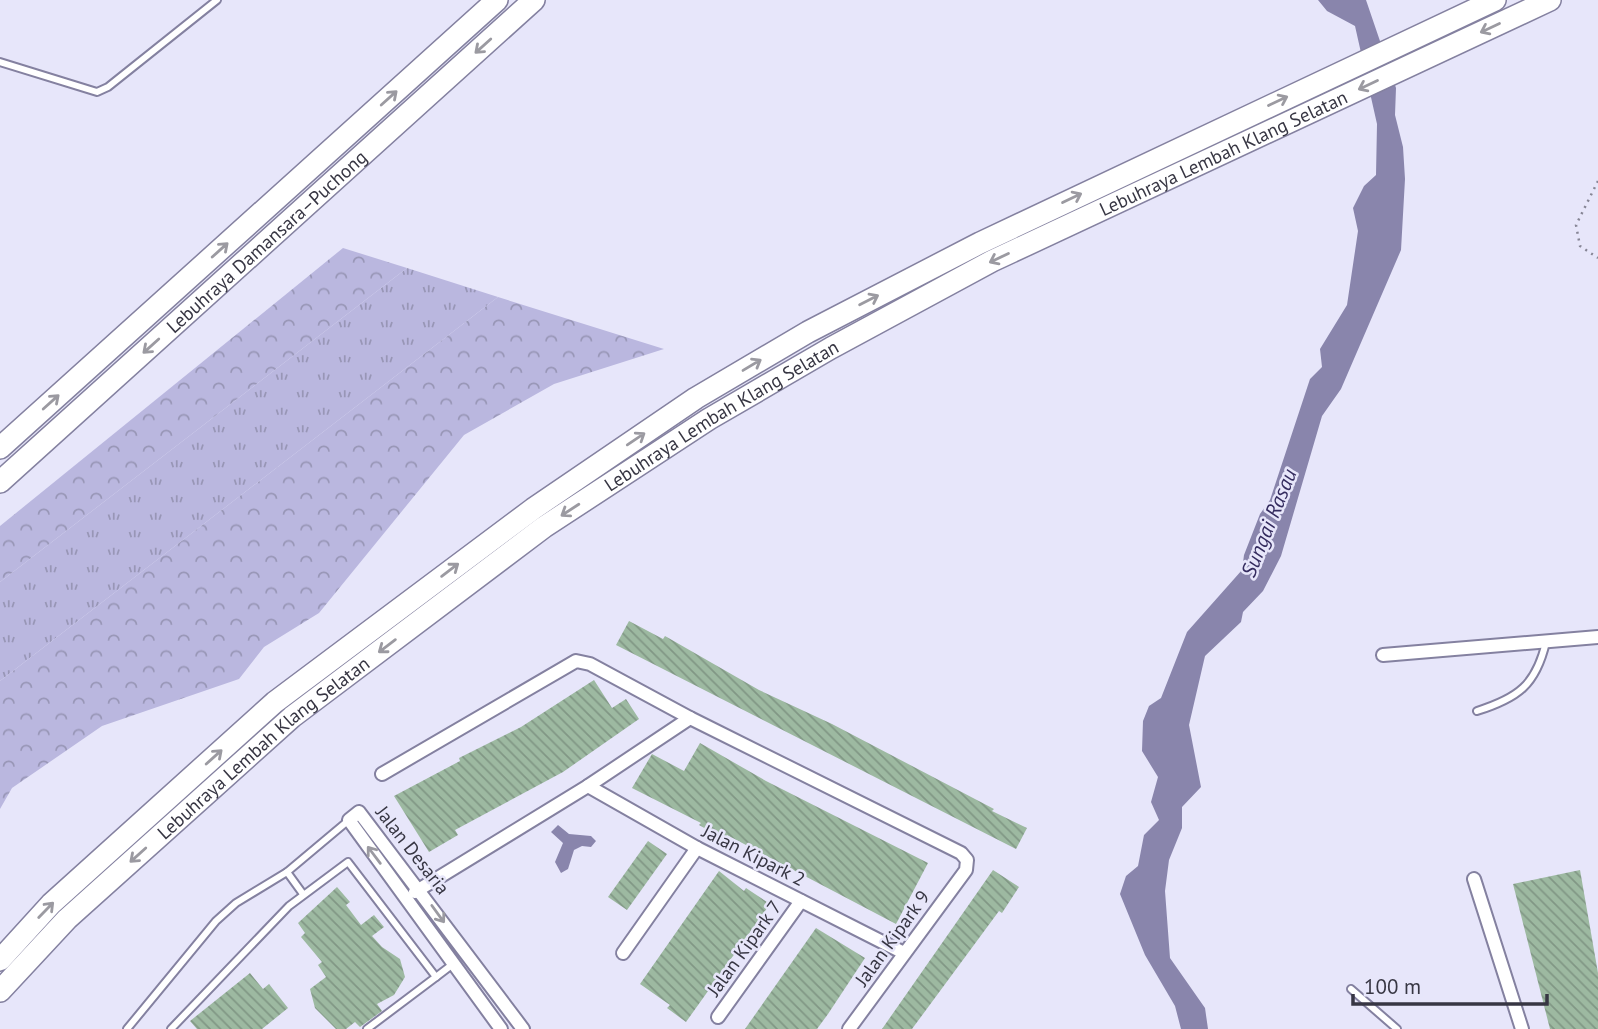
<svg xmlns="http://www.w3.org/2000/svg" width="1598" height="1029" viewBox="0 0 1598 1029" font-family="'PT Sans',sans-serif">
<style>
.grass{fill:url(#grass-tufts)}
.forest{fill:url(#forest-crowns)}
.water{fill:#8985ac}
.building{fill:url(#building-back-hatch)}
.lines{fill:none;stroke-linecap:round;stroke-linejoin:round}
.lane-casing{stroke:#8481a0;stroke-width:10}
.street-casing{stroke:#8481a0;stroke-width:16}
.highway-casing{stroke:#8481a0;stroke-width:24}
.path{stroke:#878696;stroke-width:2.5;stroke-dasharray:2 5;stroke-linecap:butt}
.lane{stroke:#fff;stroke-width:6}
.street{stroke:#fff;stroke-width:12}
.highway{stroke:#fff;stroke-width:21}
.oneway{stroke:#9b9aa1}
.labels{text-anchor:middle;stroke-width:5;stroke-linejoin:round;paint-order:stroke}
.street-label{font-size:19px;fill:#373643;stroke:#e7e6fa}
.water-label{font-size:21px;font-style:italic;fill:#352c5f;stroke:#e7e6fa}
</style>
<defs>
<pattern id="grass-tufts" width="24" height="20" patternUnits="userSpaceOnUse" patternTransform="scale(1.75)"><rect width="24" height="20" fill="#bab7df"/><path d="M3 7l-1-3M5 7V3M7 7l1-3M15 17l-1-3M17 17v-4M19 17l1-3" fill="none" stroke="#9896b6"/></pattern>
<pattern id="forest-crowns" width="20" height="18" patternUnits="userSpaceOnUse" patternTransform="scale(1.75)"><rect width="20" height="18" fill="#bab7df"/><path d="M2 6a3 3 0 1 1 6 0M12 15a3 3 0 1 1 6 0" fill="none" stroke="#9896b6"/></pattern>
<pattern id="building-back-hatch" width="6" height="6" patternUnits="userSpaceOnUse" patternTransform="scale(1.75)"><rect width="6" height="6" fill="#9db9a1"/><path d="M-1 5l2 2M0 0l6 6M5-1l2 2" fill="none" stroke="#819785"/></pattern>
</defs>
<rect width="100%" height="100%" fill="#e7e6fa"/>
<path class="grass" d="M407,268L498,297L0,681V582Z"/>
<g class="forest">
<path d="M343,248L407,268L0,582V526Z"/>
<path d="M498,297L664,349L554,384L464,435L319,613L264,647L239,679L102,726L12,788L0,809V681Z"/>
</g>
<g class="water">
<path d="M1318,0H1366L1396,88L1395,115L1403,147L1405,179L1401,250L1341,389L1322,416L1281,556L1263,591L1243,612L1241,622L1205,656L1189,725L1201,787L1182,807V828L1169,860L1165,891L1170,958L1205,1008L1208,1029H1181L1175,1006L1145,955L1120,894L1126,876L1138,866L1144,835L1159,820L1151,802L1158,777L1142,751L1143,721L1149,706L1161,698L1187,632L1242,570L1244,555L1260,514L1270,500L1310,379L1322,367L1320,349L1347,305L1358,231L1353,208L1364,186L1376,175L1377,124L1355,26L1327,11Z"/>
<path d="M558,825L569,834L591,836L596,841L591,847L582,846L574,850L568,869L561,873L555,862L563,843L551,832Z"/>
</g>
<g class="building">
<path d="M629,621L663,639L665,636L759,690L832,724L994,809L992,811L1027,828L1016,849L616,645Z"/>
<path d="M594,680L612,708L626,699L639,719L563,772L455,830L458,835L429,852L394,796L460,761L459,758L521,727Z"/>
<path d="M700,743L766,781L928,863L896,924L727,835L724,839L699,825L701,823L632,788L652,754L684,771Z"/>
<path d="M648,841L667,854L627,910L608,897Z"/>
<path d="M993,870L1019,887L1002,913L999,911L912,1029H882Z"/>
<path d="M1580,870L1598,973V1029H1550L1513,884Z"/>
<path d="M719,871L744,891L746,888L770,904L686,1022L667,1008L670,1005L640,984Z"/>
<path d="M337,887L350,902L346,905L361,925L374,915L384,927L372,936L382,947L400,959L405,977L394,995L377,1004L382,1011L360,1027L355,1022L346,1029H336L315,1008L310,989L326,977L318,965L322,962L301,937L305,933L298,923Z"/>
<path d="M816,928L865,958L828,1014L817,1029H745Z"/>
<path d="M250,973L263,989L269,984L288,1008L262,1029H197L190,1021Z"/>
</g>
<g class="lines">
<g class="lane-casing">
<g id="lane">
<path d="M0,62L97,92L108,87L217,0"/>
<path d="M1477,711C1518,698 1536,685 1546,642"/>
<path d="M303,894L287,872L349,820"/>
<path d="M436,977L453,964"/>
<path d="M1351,989L1397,1029"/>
<path d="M127,1029L216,921L236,903L287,872"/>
<path d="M171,1029L289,906L348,862L436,977L367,1029"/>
</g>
</g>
<g class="street-casing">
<g id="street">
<path d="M1383,655L1598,637"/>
<path d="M382,774L576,661L590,664L690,718L961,853L967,860L966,870L849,1029"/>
<path d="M588,786L697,848L904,953"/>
<path d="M1474,879L1522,1029"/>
<path d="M415,892L588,786L690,718"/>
<path d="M623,953L697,848"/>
<path d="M718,1017L801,901"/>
<path d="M501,1029L349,820L359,812L523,1029"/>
</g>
</g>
<g class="highway-casing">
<g id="highway">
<path d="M0,448L497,0"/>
<path id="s1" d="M0,482L534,0"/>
<path d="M0,960L51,904L275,702L533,509L696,398L808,332L980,243L1495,0"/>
<path id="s2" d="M0,991L67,919L292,717L544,527L709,419L831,348L992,261L1550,0"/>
</g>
</g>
<path class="path" d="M1598,181L1576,225L1580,246L1598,258"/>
<use href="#lane" class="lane"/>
<use href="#street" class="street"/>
<use href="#highway" class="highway"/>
</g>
<defs><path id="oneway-shaft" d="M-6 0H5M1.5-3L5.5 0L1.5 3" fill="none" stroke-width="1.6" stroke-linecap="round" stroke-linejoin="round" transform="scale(1.75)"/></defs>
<g class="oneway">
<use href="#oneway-shaft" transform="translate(1490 28) rotate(155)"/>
<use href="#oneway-shaft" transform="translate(483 46) rotate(138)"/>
<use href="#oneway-shaft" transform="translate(1368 85) rotate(155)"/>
<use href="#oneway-shaft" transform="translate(389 98) rotate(-42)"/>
<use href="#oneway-shaft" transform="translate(1278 101) rotate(-25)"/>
<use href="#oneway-shaft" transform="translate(1072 198) rotate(-26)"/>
<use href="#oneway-shaft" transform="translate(220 250) rotate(-42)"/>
<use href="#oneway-shaft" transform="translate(999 258) rotate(154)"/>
<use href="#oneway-shaft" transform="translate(869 300) rotate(-27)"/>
<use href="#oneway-shaft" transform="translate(151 346) rotate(138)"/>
<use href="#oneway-shaft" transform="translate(752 365) rotate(-31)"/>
<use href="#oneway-shaft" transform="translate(51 402) rotate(-42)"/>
<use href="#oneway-shaft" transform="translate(636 439) rotate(-34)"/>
<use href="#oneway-shaft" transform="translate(570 510) rotate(147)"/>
<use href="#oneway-shaft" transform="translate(450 570) rotate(-37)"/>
<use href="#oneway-shaft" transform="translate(387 646) rotate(143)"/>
<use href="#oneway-shaft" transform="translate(214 757) rotate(-42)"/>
<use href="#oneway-shaft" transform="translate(138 855) rotate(138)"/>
<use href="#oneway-shaft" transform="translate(374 855) rotate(-127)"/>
<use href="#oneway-shaft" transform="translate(46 910) rotate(-46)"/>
<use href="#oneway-shaft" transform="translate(438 914) rotate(54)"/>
</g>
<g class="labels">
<g class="street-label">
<text dy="7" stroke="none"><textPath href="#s2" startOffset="1493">Lebuhraya Lembah Klang Selatan</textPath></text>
<text dy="7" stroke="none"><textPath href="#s1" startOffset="359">Lebuhraya Damansara–Puchong</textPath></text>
<text dy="7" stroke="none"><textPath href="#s2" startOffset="926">Lebuhraya Lembah Klang Selatan</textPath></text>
<text dy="7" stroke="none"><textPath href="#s2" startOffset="359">Lebuhraya Lembah Klang Selatan</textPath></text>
<text transform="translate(413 850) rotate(52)" y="7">Jalan Desaria</text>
<text transform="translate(754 855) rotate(27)" y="7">Jalan Kipark 2</text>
<text transform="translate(892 938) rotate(-54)" y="7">Jalan Kipark 9</text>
<text transform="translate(744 948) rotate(-54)" y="7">Jalan Kipark 7</text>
</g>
<g class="water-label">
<text transform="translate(1269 523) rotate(-68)" y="7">Sungai Rasau</text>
</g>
</g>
<path d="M1353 994v10h194v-10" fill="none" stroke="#373643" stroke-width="3.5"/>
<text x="1364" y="994" font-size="21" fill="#373643" stroke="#e7e6fa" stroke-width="5" paint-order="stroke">100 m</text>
</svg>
